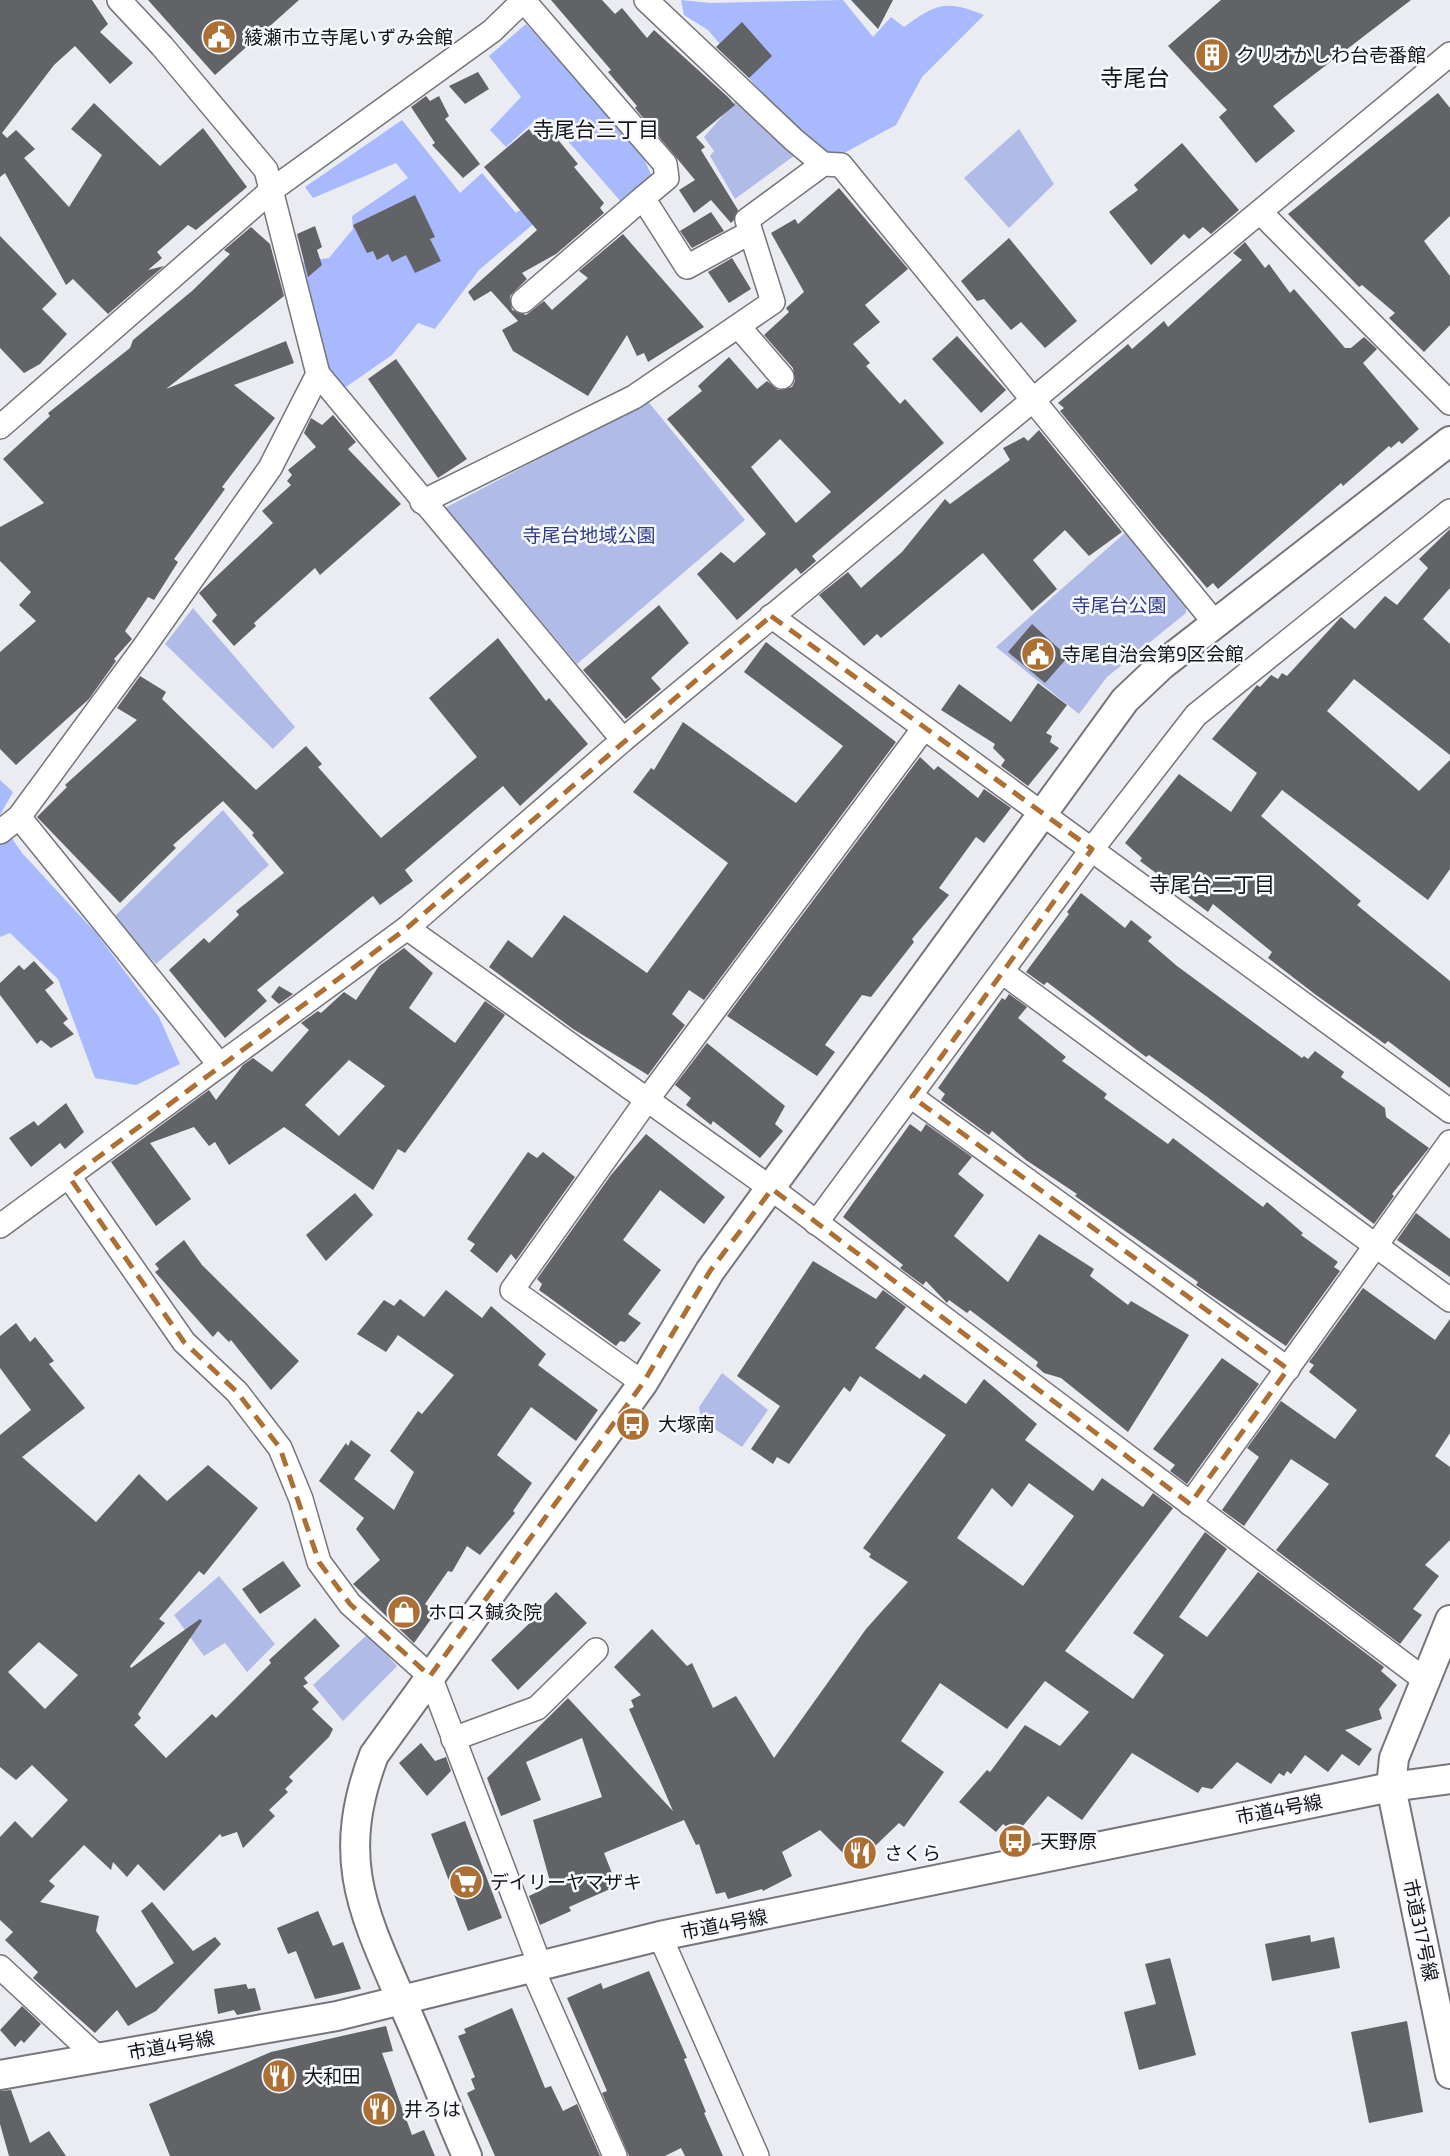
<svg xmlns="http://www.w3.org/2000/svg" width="1450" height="2156" viewBox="0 0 1450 2156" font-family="'Exo 2','Noto Sans JP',sans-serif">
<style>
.green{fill:#b0bce7}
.forest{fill:#a8b9fd}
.building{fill:#616367;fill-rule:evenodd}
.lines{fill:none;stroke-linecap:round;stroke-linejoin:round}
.minor-casing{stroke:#75767b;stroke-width:26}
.tertiary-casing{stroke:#75767b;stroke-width:32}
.minor{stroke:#fff;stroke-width:23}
.tertiary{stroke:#fff;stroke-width:28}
.marked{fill:none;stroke:#ad7034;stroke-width:5;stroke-dasharray:14 9;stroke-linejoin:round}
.labels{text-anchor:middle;stroke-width:5;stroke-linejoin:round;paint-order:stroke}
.poi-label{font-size:19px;fill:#141517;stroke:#f7f9ff;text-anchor:start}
.park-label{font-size:19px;fill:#303c88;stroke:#f7f9ff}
.street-label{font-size:19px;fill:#141517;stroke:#f7f9ff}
.neighbourhood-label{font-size:21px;fill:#141517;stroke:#f7f9ff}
.quarter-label{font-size:23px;fill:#141517;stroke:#f7f9ff}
</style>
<rect width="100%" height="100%" fill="#eaecf2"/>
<g class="green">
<path d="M740,96L798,153L735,199L710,156L714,151L704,137Z"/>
<path d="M1019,129L1054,184L1009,228L964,178Z"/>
<path d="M646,399L745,520L577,664L445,508L640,406Z"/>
<path d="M1126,532L1186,600V613L1107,677L1079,714L996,647Z"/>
<path d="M193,608L295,727L273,749L165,644Z"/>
<path d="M223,810L269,865L156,964L113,918Z"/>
<path d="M722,1373L768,1410L742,1447L701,1420L699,1407Z"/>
<path d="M219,1576L275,1644L247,1672L225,1643L204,1656L174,1615Z"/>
<path d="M368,1634L397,1666L343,1721L313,1685Z"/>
</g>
<g class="forest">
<path d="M681,0L711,3L843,0L873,37L891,17L904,27C937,3 946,0 984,15L922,77L896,125L833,159L786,122L708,30L684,15Z"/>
<path d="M526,24L641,152L653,179L623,204L553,124L539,117L506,147L490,130L521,97L489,56Z"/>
<path d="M402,120L460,193L482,173L516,213L532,201L545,214L479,270L435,329L418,323L392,355L340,391L326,369L301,262L329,258L353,229L352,216L408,178L396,163L313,198L305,187Z"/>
<path d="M0,780L13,792L0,815Z"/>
<path d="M0,821L22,853L96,933L159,1017L180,1064L136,1085L95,1078L58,979L10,933L0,937Z"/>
</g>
<g class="building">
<path d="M0,0H92L108,24L100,32L133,63L110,84L75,46L54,65L2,133L7,138L16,130L35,149L24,158L69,207L102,155L71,129L94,103L160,166L203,128L247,187L196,230L188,225L157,252L162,258L148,270L164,266L108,314L73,279L66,285L5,173L0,177Z"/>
<path d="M148,0H299L215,75Z"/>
<path d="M551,0H602L615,14L622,8L647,38L654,30L728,97L735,105L696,137L705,147L701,150L738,210L734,220L731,223L711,200L694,213L679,190L695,180L635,108L637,106L608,72L611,70Z"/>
<path d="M851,0H893L878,29Z"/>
<path d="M1221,0H1411L1273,106L1295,131L1256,163L1219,117L1227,110L1168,46Z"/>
<path d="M742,22L772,56L749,78L716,47Z"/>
<path d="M478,72L489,89L465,104L449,86Z"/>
<path d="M1438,93L1450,108V216L1424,241L1450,276V325L1424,352L1389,318L1395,313L1362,285L1359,287L1288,214Z"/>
<path d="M426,96L430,101L439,96L449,116L445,119L480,164L463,178L432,145L435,143L411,107Z"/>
<path d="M546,125L578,164L574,167L604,203L600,208L604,213L556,254L522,273L527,279L510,296L512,310L526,315L544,301L552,310L588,278L579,271L623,234L704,327L648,362L644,353L637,356L627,335L588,396L513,351L502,330L518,321L491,291L474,301L468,292L537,230L484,167L529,129L533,135Z"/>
<path d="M1182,143L1239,210L1211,234L1203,227L1189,239L1184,234L1151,265L1109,212L1138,190L1134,185Z"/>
<path d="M839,188L908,269L865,305L880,322L853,344L870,363L866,366L900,404L905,399L944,443L812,556L816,561L801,574L796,568L737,620L697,574L721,552L734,563L766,534L667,419L702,391L698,386L729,357L757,389L767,381L778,390L792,387L795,381L793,368L764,335L789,312L786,308L804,292L771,233L795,219L798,224ZM780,439L831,492L796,523L751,467Z"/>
<path d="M415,195L435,237L430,239L441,261L415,273L406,255L392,262L388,254L377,260L373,251L367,253L353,225Z"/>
<path d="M711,212L724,231L692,248L680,231Z"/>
<path d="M315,226L322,247L317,250L322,265L308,277L297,234Z"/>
<path d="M251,227L270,244L284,296L166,389L286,341L294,363L234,385L275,418L222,487L225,489L174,559L178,562L154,600L148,597L125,631L132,639L114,659L116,661L89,699L16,765L0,749V652L36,621L19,605L31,592L0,561V527L44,503L3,459L50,416L48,413L130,348L133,340L192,291L230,254L224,250Z"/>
<path d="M0,236L57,294L42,309L67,334L40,364L24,373L0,348Z"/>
<path d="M1009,238L1077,321L1045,348L1021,322L1011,330L984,299L977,301L961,281Z"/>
<path d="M1245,242L1265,268L1269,264L1290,293L1294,289L1345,348H1351L1364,337L1377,349L1363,363L1419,429L1402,444L1399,441L1391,448L1389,446L1343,486L1341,483L1218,589L1213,583L1207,588L1155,527L1060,411L1064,408L1058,403L1128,344L1132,349L1164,321L1168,327L1242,260L1233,253Z"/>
<path d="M732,258L751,289L729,303L708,272Z"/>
<path d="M957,336L1006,390L981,413L932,359Z"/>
<path d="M396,359L467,459L438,478L368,379Z"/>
<path d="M333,415L356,442L348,449L401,504L320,575L315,568L254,623L256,626L234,646L212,621L217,615L199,593L273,523L262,511L291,485L287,481L292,475L288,470L316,447L304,433L311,418L322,425Z"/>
<path d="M1039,430L1122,532L1089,556L1065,530L1033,560L1057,589L1032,611L983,553L881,638L877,634L864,646L819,595L848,572L861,588L902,552L945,499L950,504L1010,460L1003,448L1024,437L1028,441Z"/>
<path d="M1450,529V588L1423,619L1450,644V755L1354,679L1327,711L1419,791L1450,760V869L1428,900L1282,790L1261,816L1361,901L1357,905L1450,981V1088L1388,1041L1385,1044L1316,995L1268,958L1272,952L1213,904L1208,912L1140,861L1142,858L1125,843L1179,774L1231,812L1257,773L1212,739L1257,685L1260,687L1271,675L1278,679L1282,673L1287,676L1341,617L1355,629L1385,596L1397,605L1428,568L1419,559Z"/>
<path d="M659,605L689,643L651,678L661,689L626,719L583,670Z"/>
<path d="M1032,624L1068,657L1045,683L1008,652Z"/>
<path d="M498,638L546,701L549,698L588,744L520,806L503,786L405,870L413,881L380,905L373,896L257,990L267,1001L225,1038L169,970L204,938L209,943L239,915L236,911L284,873L252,835L254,833L223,801L173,845L176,848L120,903L37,817L67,787L65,785L137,720L117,708L140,676L166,692L162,699L256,790L306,746L322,764L318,767L381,838L477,757L429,698Z"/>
<path d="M766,642L896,742L704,1000L689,990L672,1014L685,1025L648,1075L573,1029L489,967L508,940L532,958L564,915L647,973L728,863L633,792L651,768L654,770L683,722L796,803L843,746L744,672Z"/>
<path d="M1038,683L1067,705L1046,733L1052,736L1050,742L1059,748L1028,786L1001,766L1005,760L993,748L995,744L941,710L959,684L1011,722Z"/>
<path d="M920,757L934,770L938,766L978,798L984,789L1011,808L984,843L976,837L939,888L949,895L912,939L914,942L871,997L862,995L825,1045L835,1052L817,1076L727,1016Z"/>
<path d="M1081,893L1125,928L1131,920L1152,937L1148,941L1177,966L1302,1058L1304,1056L1308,1059L1315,1051L1344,1072L1341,1077L1385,1108L1386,1117L1429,1148L1392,1194L1394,1196L1374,1224L1206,1096L1149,1055L1146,1057L1047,982L1044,985L1026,972L1069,914L1067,912Z"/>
<path d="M404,948L433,973L409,1008L455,1043L485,1001L505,1015L405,1153L398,1149L373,1190L284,1127L229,1165L215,1142L209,1146L194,1127L150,1143L191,1199L156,1226L111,1162L209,1090L216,1100L243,1065L253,1058L272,1072L309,1030L301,1023L318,1011L321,1013L344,992L356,1000L379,966ZM349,1060L385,1086L339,1136L305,1105Z"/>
<path d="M34,961L54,983L45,990L68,1019L63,1023L74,1034L51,1048L41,1040L37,1044L0,995V983L19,965L24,970Z"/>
<path d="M279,986L293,994L279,1004L271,997Z"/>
<path d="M1009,994L1027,1007L1018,1018L1066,1057L1062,1061L1107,1094L1104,1098L1168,1144L1173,1138L1263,1207L1267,1202L1303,1233L1301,1235L1338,1262L1334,1267L1340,1271L1286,1346L1196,1285L1198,1282L1075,1196L1077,1194L1026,1160L992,1131L989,1135L941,1100L945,1094L938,1088L1002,998L1005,1000Z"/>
<path d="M707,1043L785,1106L775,1124L783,1131L760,1158L713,1121L711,1125L686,1105L691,1098L675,1085Z"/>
<path d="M66,1103L84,1132L65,1149L60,1143L31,1167L9,1138L34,1121L38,1126Z"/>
<path d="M910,1124L921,1132L926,1124L972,1157L958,1174L984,1195L954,1236L1008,1282L1039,1234L1094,1269L1090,1276L1128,1305L1131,1301L1189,1335L1128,1432L1061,1378L1044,1373L1036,1366L1038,1362L970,1310L967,1313L949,1300L947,1303L926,1281L923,1285L900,1268L903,1265L843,1217Z"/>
<path d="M646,1134L725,1197L704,1224L660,1190L623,1240L661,1270L628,1314L641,1323L625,1342L620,1341L616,1346L539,1290L542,1284L537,1279L611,1175Z"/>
<path d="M528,1152L537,1158L543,1152L575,1177L516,1260L511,1254L497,1273L470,1251L475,1244L467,1239Z"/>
<path d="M355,1193L373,1215L326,1261L306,1235Z"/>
<path d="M1416,1213L1450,1239V1277L1397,1240Z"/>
<path d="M184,1240L202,1265L299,1361L271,1390L231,1340L229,1342L218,1331L213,1337L155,1272L159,1269L155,1264Z"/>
<path d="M813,1261L876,1299L883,1290L906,1307L875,1348L920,1379L924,1374L966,1404L984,1379L1037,1424L1025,1440L1093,1491L1102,1478L1143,1507L1153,1493L1173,1508L1065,1651L1133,1699L1164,1655L1133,1633L1205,1532L1227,1549L1179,1617L1207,1637L1258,1572L1384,1667L1381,1671L1397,1685L1379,1709L1382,1719L1345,1730L1372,1749L1359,1766L1342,1754L1328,1772L1305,1755L1291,1774L1287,1771L1284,1776L1279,1773L1271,1784L1237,1762L1212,1789L1202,1787L1198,1793L1132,1753L1082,1820L1048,1796L1016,1834L1003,1824L996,1832L959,1802L987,1770L990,1772L1025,1725L1060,1746L1089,1712L1045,1681L1007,1729L940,1683L901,1741L944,1772L904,1827L899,1823L874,1847L877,1854L869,1861L854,1864L820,1830L782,1852L792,1876L763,1891L762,1889L728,1899L725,1892L716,1894L699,1844L696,1845L684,1820L604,1853L617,1886L569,1907L571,1911L540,1925L529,1896L551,1885L533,1820L602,1797L582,1738L526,1762L541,1800L501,1816L487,1778L568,1698L673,1811L629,1709L634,1707L631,1700L641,1695L614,1667L652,1629L687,1666L692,1663L713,1708L736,1696L774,1758L866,1629L908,1582L869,1557L871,1554L863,1548L946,1435L860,1376L850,1392L844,1387L789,1464L777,1457L773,1464L751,1449L780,1406L737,1376ZM1029,1483L1074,1516L1023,1586L957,1538L992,1488L1012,1507Z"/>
<path d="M1363,1288L1435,1340L1450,1319V1433L1435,1456L1450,1467V1540L1425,1565L1439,1576L1413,1609L1422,1615L1400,1644L1276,1550L1329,1484L1291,1459L1244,1526L1222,1510L1259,1457L1247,1448L1281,1401L1335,1439L1357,1410L1309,1372L1314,1365L1309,1362Z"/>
<path d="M446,1290L482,1318L491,1306L546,1354L538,1365L598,1410L576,1441L531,1407L497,1455L532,1483L513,1511L515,1513L480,1555L467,1546L452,1572L448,1571L425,1604L436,1612L414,1643L353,1584L380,1560L356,1529L364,1518L319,1481L346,1443L348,1446L351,1440L371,1455L354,1479L394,1510L414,1472L390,1451L418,1411L422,1414L454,1375L398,1335L386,1352L357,1334L384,1300L394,1306L400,1299L424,1317Z"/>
<path d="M16,1323L30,1342L35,1337L54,1361L49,1364L85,1408L22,1457L96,1522L139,1474L167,1501L208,1465L258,1508L204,1575L199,1571L159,1619L165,1623L130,1666L131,1668L200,1619L202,1621L138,1714L141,1718L134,1725L166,1758L212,1714L216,1718L271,1663L269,1660L315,1618L340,1646L304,1678L308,1683L303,1686L319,1702L312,1709L333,1729L329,1737L289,1777L293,1781L285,1789L288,1792L269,1810L275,1816L243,1848L237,1832L222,1837L220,1834L164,1891L138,1864L127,1877L113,1862L111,1870L84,1845L49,1881L55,1886L40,1902L99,1916L96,1931L136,1988L174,1963L141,1911L152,1902L193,1951L215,1937L221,1944L156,2011L128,2026L117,2010L95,2033L33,1978L38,1972L5,1940L13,1932L0,1920V1837L15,1821L32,1838L68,1800L32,1765L16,1780L0,1767V1435L31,1410L0,1368V1336ZM39,1642L78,1675L45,1709L8,1672Z"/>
<path d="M1222,1358L1259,1384L1187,1484L1170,1471L1175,1465L1153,1449Z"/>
<path d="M283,1561L301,1586L260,1614L242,1589Z"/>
<path d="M556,1592L587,1623L518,1690L491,1660L537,1616L535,1614Z"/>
<path d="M421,1743L435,1761L446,1757L451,1771L427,1796L399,1763Z"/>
<path d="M465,1821L502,1918L468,1931L431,1834Z"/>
<path d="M318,1911L333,1946L343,1942L361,1989L315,1999L296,1951L288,1954L277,1928Z"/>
<path d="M1310,1935L1311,1942L1334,1937L1340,1968L1272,1981L1265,1944Z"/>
<path d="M1170,1958L1196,2055L1139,2070L1124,2012L1156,2004L1145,1964Z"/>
<path d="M649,1971L687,2058L684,2059L706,2112L704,2113L723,2156H685L681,2148L665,2156H629L602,2093L607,2091L567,1998L601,1983L603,1989Z"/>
<path d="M246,1984L248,1989L255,1988L261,2010L237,2015L234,2010L218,2014L214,1989Z"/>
<path d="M22,2006L41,2024L24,2043L21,2040L15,2047L0,2030Z"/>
<path d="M512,2008L545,2088L551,2086L563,2111L577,2104L600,2156H495L467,2093L475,2089L471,2079L475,2077L458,2036L466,2033L464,2029Z"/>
<path d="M1407,2021L1423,2112L1369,2123L1351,2032Z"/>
<path d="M386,2026L393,2051L382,2053L412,2135L424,2130L435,2156H170L149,2104L271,2052Z"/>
<path d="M11,2090L30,2143L49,2131L66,2156H9L0,2124V2091Z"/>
</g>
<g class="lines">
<g class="minor-casing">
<g id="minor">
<path d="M119,0L162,46L266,170L318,374L623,740"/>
<path d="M646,0L794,140L823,164L841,165L1215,623"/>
<path d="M524,1L665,164L667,178L643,198L687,267L749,233"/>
<path d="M1260,212L1450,403"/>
<path d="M523,301L643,198"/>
<path d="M739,327L782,377"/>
<path d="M0,427L273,189L492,31L524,0"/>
<path d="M422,502L634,397L773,302L747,220L823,164"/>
<path d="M771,616L1450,1111"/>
<path d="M19,817L219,1064"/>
<path d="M0,832L19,817L144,647L270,468L318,374"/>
<path d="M407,928L772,1189L1425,1680"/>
<path d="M1002,972L1450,1300"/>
<path d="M912,1097L1288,1369"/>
<path d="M70,1178L184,1342L237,1392L280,1448L301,1499L319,1562L350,1604L430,1676L541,1968"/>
<path d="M816,1223L1092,849L1196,715L1450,511"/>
<path d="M0,1226L407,928L623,740L1450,54"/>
<path d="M643,1383L512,1290L647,1100L924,728"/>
<path d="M1190,1504L1450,1142"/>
<path d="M453,1739L537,1708L596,1650"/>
<path d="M660,1936L757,2156"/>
<path d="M0,1967L97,2057"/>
<path d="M533,1970L615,2156"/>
</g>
</g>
<g class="tertiary-casing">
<g id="tertiary">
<path d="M1450,1620L1394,1758L1391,1787L1450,2074"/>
<path d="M0,2075L337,2016L660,1936L1391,1787L1450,1779"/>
<path d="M467,2156C445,2106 426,2054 403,2004C362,1910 335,1858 374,1755L643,1383L710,1271L1125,700L1162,665L1450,441"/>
</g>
</g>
<use href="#minor" class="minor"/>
<use href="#tertiary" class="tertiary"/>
</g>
<path class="marked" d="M771,616L1092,849L912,1097L1288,1369L1190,1504L772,1189L710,1271L643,1383L430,1676L350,1604L319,1562L280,1448L237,1392L184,1342L70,1178L407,928Z"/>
<defs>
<g id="civic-disc" transform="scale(1.75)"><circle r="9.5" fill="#ad7034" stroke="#f7f9ff"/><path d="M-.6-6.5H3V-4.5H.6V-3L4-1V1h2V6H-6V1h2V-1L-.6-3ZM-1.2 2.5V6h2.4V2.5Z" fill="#fff"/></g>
<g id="building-disc" transform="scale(1.75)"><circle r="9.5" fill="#ad7034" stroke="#f7f9ff"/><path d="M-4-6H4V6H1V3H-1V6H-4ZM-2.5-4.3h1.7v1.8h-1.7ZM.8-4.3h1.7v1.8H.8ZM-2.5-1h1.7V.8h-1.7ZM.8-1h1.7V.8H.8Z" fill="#fff"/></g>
<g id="bus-disc" transform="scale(1.75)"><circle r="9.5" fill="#ad7034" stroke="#f7f9ff"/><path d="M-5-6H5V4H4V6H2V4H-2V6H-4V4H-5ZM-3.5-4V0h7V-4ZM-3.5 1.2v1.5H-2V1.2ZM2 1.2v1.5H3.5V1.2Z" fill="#fff"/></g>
<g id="shop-disc" transform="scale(1.75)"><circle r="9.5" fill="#ad7034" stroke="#f7f9ff"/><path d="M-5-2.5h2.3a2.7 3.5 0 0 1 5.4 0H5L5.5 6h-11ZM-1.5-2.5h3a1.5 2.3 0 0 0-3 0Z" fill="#fff"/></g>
<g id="restaurant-disc" transform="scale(1.75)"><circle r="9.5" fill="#ad7034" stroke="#f7f9ff"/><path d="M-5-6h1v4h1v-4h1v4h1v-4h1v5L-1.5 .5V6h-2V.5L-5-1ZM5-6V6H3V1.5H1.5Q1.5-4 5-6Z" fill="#fff"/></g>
<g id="supermarket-disc" transform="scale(1.75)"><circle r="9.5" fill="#ad7034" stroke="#f7f9ff"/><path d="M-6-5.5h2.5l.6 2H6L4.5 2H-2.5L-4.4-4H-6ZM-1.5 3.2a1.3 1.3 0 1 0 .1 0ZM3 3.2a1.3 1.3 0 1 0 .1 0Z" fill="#fff"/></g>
</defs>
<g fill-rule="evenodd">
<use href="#civic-disc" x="219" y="37"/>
<use href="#building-disc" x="1212" y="55"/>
<use href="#civic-disc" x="1038" y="654"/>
<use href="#bus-disc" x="633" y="1424"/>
<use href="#shop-disc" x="404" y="1612"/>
<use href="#bus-disc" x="1015" y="1841"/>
<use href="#restaurant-disc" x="860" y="1853"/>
<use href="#supermarket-disc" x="466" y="1882"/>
<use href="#restaurant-disc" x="279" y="2076"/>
<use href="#restaurant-disc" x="379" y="2109"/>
</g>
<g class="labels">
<g class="poi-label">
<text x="244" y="44">綾瀬市立寺尾いずみ会館</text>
<text x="1236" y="62">クリオかしわ台壱番館</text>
<text x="1062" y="661">寺尾自治会第9区会館</text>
<text x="658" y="1431">大塚南</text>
<text x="428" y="1619">ホロス鍼灸院</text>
<text x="1040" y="1848">天野原</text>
<text x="884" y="1860">さくら</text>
<text x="490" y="1889">デイリーヤマザキ</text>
<text x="304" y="2083">大和田</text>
<text x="404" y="2116">井ろは</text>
</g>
<g class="park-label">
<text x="589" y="542">寺尾台地域公園</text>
<text x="1119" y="612">寺尾台公園</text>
</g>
<g class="street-label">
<text transform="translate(1279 1809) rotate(-11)" y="7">市道4号線</text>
<text transform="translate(724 1924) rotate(-11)" y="7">市道4号線</text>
<text transform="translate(1421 1930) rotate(78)" y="7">市道317号線</text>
<text transform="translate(171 2045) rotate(-10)" y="7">市道4号線</text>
</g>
<g class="neighbourhood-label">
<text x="596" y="137">寺尾台三丁目</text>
<text x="1212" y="892">寺尾台二丁目</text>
</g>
<g class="quarter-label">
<text x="1135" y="86">寺尾台</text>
</g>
</g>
</svg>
